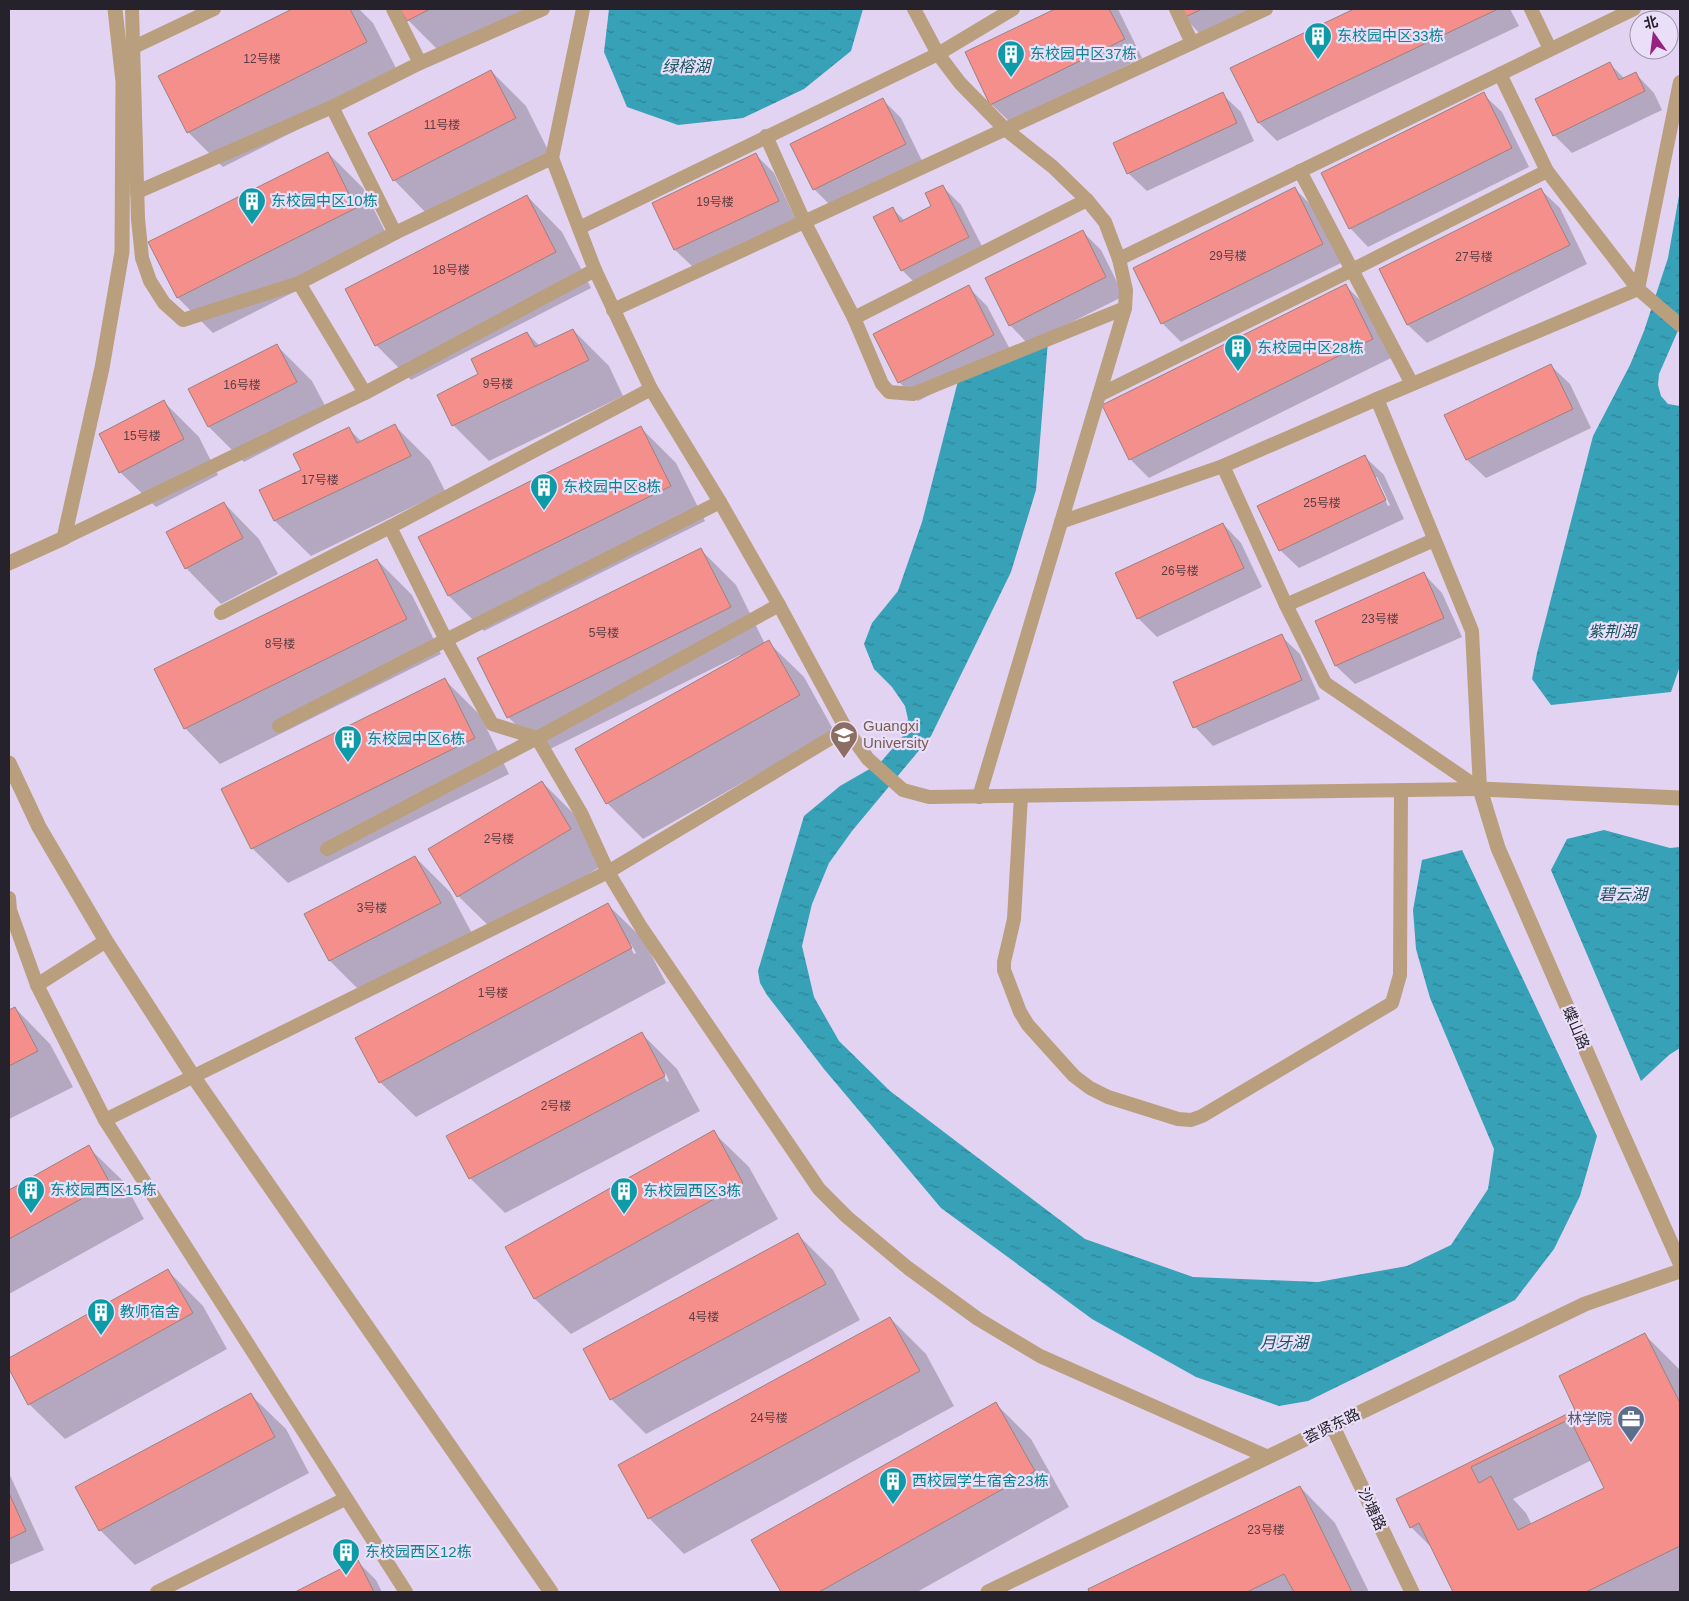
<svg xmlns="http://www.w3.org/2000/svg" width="1689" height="1601" viewBox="0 0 1689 1601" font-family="Helvetica,'Noto Sans SC',sans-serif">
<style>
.built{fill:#e2d3f2;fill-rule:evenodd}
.water{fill:url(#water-ripples)}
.shadow{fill:#0003;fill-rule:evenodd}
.building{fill:#f58f8c;stroke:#9c807e;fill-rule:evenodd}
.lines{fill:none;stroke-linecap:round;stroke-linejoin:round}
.lane{stroke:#b99f7d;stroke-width:14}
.street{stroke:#b99f7d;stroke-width:15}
.labels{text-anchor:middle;stroke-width:4.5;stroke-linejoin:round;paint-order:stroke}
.number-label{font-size:12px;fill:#5a3d43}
.culture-label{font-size:15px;fill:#0d838f;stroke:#eadff8;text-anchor:start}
.education-label{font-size:15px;fill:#785e54;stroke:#eadff8;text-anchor:start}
.street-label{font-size:15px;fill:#26222b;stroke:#eadff8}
.service-label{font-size:15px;fill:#4e5e75;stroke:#eadff8;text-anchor:end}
.water-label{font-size:16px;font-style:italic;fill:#1a5461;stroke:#eadff8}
</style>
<defs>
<pattern id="water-ripples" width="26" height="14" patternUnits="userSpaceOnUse" patternTransform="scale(1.25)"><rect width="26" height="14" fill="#37a1b7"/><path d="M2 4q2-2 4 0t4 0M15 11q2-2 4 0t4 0" fill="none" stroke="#2e8395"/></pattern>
</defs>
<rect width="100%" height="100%" fill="#eadff8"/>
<path class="built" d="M9,9H1680V1592H9ZM1639,20H1669V50H1639Z"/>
<g class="water">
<path d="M609,9H863L851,51L804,89L743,118L678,125L627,107L604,52Z"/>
<path d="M1680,190V326L1659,374L1658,385L1661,396L1668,404L1680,406V666L1671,692L1551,705L1532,679L1537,653L1593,436L1630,365L1644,331L1668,258Z"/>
<path d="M1048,341L1036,490L1011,572L931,736L852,831L829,863L812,904L802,946L814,997L839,1041L890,1091L1085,1239L1193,1277L1318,1282L1407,1266L1451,1245L1488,1189L1494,1149L1430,998L1416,949L1413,910L1422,860L1462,850L1597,1136L1580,1196L1554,1249L1515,1300L1308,1401L1279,1406L1196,1377L1092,1319L941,1208L824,1069L767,995L760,983L758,971L804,816L840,786L880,763L903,736L908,719L905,706L892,687L874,669L864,644L872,623L898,591L922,522L959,377Z"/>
<path d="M1604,830L1670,848L1680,847V1048L1669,1055L1641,1081L1551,870L1567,839Z"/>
</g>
<g class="shadow">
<path d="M295,9H359L373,23L401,78L223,167L188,132L160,77Z"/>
<path d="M402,9H534L443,55L408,20Z"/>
<path d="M1058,9H1118L1142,58L1010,122L991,104L966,53Z"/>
<path d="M1180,9H1259L1202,36L1184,17Z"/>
<path d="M1357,9H1510L1519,26L1277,141L1259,123L1232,69Z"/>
<path d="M1610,64L1625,79L1636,74L1654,93L1662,110L1572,153L1554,135Z"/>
<path d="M491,71L526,106L550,154L429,216L394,180Z"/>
<path d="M1222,94L1241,112L1254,141L1147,191L1128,173Z"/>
<path d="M1483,94L1502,112L1529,167L1368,247L1350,228Z"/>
<path d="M882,99L901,118L923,163L833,208L814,189Z"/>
<path d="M328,153L363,188L391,243L213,333L178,298Z"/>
<path d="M756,155L774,173L796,220L694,268L675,250L654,203Z"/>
<path d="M942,186L961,205L987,256L921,289L902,270L893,209L905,221L933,206Z"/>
<path d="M1295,189L1314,208L1341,263L1181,342L1162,323Z"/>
<path d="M1541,190L1560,208L1587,264L1427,343L1408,325L1380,270Z"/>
<path d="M527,196L562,232L591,288L411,380L376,345Z"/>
<path d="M1082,231L1101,250L1124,296L1028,344L1010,325Z"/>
<path d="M1346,286L1364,304L1391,358L1149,478L1130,459L1104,405Z"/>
<path d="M968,287L987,306L1012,353L918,401L899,382Z"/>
<path d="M573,330L609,366L623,396L489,461L453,425L480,375L527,333L540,346Z"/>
<path d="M276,345L312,381L331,417L244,462L209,427L190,389Z"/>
<path d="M1551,366L1570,384L1591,428L1486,478L1467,460L1446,416Z"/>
<path d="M164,402L199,437L218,475L156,507L120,472Z"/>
<path d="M395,426L430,461L445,491L311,556L275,521L261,490L302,470L349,429L362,442Z"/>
<path d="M641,428L676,463L705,521L484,631L449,596Z"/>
<path d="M1365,457L1384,475L1404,519L1299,568L1280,550ZM1374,477H1377L1390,505L1388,506Z"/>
<path d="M224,503L259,539L278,574L221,604L186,568Z"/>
<path d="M1223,524L1241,543L1262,587L1157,637L1138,618Z"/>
<path d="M700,549L736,585L765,644L768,642L804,677L834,731L643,839L607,803L577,749L741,657L740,655L544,752L508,717Z"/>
<path d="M377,560L412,595L441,654L220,764L185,728Z"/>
<path d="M1424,574L1442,593L1462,637L1355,684L1336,666L1317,621Z"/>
<path d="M1281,636L1300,654L1320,699L1213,746L1195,727L1175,683Z"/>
<path d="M445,680L480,715L509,774L288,883L252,848Z"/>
<path d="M542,782L577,817L605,864L494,931L458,896Z"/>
<path d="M415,857L450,892L475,939L365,996L330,961L306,914Z"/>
<path d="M607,904L643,939L666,983L416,1117L380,1082ZM629,944H631L636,953L634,954Z"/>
<path d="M15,1008L50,1044L73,1087L9,1119V1012Z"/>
<path d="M642,1034L677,1069L700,1111L505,1213L470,1178ZM663,1074H666L669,1081L667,1082Z"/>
<path d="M713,1132L749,1167L778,1219L571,1334L535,1299L506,1247Z"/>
<path d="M88,1147L124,1182L144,1219L9,1294V1191Z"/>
<path d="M798,1235L833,1270L860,1320L646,1434L611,1399Z"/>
<path d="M168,1271L203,1306L227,1349L65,1439L29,1404L9,1367V1360Z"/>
<path d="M890,1318L926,1354L954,1406L684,1554L649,1518Z"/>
<path d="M1645,1335L1680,1370V1592H1454L1433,1549L1411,1527L1397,1499L1577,1410ZM1592,1460L1606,1488L1532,1525L1526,1513L1513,1499Z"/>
<path d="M250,1394L286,1429L309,1473L135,1565L100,1530Z"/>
<path d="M996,1404L1031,1439L1069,1507L917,1592H782L753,1541Z"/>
<path d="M9,1473L44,1550L9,1565Z"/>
<path d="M1300,1487L1335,1523L1369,1592H1091L1089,1589Z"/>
<path d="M357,1561L376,1580L382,1592H298Z"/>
</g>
<g class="building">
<path d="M292,9H350L367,42L187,133L158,76Z"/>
<path d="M400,9H430L407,21Z"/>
<path d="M1055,9H1109L1125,39L990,105L965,52Z"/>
<path d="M1178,9H1202L1183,18Z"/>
<path d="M1354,9H1498L1258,123L1230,68Z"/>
<path d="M1610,62L1619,80L1636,72L1645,91L1553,136L1535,99Z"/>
<path d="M491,70L516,118L393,181L368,133Z"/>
<path d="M1223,92L1237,123L1127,174L1113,143Z"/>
<path d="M1484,92L1512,148L1349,229L1321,173Z"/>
<path d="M883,98L906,144L813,190L790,144Z"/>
<path d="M328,152L356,208L177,298L148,242Z"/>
<path d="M756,153L779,201L674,250L652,203Z"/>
<path d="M943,185L969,237L901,271L873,217L893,207L900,222L931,206L925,193Z"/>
<path d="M1295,187L1323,244L1161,324L1133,268Z"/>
<path d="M1541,188L1570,245L1407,325L1379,269Z"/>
<path d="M527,195L556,252L375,346L345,289Z"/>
<path d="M1083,230L1106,277L1009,326L985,278Z"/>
<path d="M1346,284L1373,339L1129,460L1102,405Z"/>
<path d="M969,285L994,335L898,383L873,334Z"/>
<path d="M573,329L589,360L452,426L437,395L478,374L471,359L527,332L535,347Z"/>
<path d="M277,344L297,382L208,427L188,389Z"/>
<path d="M1551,364L1573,409L1466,460L1444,415Z"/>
<path d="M164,400L184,439L119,473L99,434Z"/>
<path d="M395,424L411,456L274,521L259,490L301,470L293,454L349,427L357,443Z"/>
<path d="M641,426L671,486L448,596L418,537Z"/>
<path d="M1365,455L1386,500L1279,551L1257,506Z"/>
<path d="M224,502L243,538L185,569L166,532Z"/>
<path d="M1223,523L1244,568L1137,619L1115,573Z"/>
<path d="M701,548L731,607L507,718L477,658Z"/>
<path d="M377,559L407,619L184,729L154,669Z"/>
<path d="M1424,572L1444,618L1335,666L1315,621Z"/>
<path d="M1282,634L1302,680L1193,728L1173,682Z"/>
<path d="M769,640L800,695L606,804L575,749Z"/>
<path d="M445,678L475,738L251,849L221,789Z"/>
<path d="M542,781L571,829L457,897L428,849Z"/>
<path d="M415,856L441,903L329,961L304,914Z"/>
<path d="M608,903L632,948L379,1083L355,1038Z"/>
<path d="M15,1007L38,1051L9,1066V1010Z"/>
<path d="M642,1032L665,1076L469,1179L446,1136Z"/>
<path d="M714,1130L743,1183L534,1299L505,1247Z"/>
<path d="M89,1145L110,1183L9,1239V1190Z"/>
<path d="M798,1233L826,1284L610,1400L583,1349Z"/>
<path d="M168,1269L193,1313L28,1405L9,1369V1358Z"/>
<path d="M890,1317L920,1371L648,1519L618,1465Z"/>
<path d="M1645,1333L1680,1403V1546L1586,1592H1453L1419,1523L1410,1528L1396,1499L1575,1410L1559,1376ZM1570,1419L1604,1488L1518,1530L1491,1476L1479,1483L1471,1467Z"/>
<path d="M251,1393L275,1437L99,1531L75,1487Z"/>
<path d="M996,1402L1035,1471L819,1592H781L751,1540Z"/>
<path d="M1300,1486L1352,1592H1294L1284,1574L1247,1592H1089L1088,1589Z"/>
<path d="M9,1493L26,1531L9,1539Z"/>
<path d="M358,1560L374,1592H295Z"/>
</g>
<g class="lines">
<g class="lane">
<path d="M132,9L138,219L142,258L150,281L164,303L183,320L299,283L395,233L552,158L595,270L651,389L720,502L779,605L846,729"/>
<path d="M393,9L420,63"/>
<path d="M914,9L938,54L960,83L1005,129L1053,167L1087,200L1105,222L1119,259L1126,290L1125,308L979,797"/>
<path d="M1176,9L1192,43"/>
<path d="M1531,9L1550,49"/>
<path d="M134,47L214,9"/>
<path d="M1680,82L1638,289L1680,325"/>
<path d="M332,107L395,233"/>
<path d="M766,136L804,221L854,318L882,384L889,392L913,394L1125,308"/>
<path d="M552,158L583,9"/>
<path d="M1300,171L1412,384"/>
<path d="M137,192L332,107L420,63L543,9"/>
<path d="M579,228L938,54L1013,9"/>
<path d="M1119,259L1634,9"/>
<path d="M299,283L365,393"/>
<path d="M613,310L1266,9"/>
<path d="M854,318L1087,200"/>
<path d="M1099,395L1352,270L1547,171"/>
<path d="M1223,466L1286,605L1325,683L1480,789L1472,631L1377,399"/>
<path d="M1061,522L1223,466L1377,399L1638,289L1547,171L1500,74"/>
<path d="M390,527L446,640L492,724L537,738L581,813L608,872L641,927L819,1189L847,1217L908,1268L978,1319L1040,1356L1268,1457"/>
<path d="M64,538L365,393L595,270"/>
<path d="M1286,605L1434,540"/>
<path d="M221,613L390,527L651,389"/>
<path d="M279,726L446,640L720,502"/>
<path d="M1021,796L1014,919L1004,962V970L1020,1012L1028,1025L1074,1076L1090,1088L1108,1097L1178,1119L1191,1120L1202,1116L1392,1003L1400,975L1401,790"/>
<path d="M327,849L537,738L779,605"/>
<path d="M9,898L10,910L37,985L105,1120L406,1592"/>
<path d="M37,985L106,941"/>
<path d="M105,1120L608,872L846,729L868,759L903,790L929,797L1480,789"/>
<path d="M157,1592L345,1499"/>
</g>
<g class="street">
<path d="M9,563L64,538L102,368L122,252L123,82L115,9"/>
<path d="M9,763L39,827L106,941L193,1076L551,1592"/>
<path d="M1680,798L1480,789L1498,848L1618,1124L1680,1263"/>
<path d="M1332,1425L1412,1592"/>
<path d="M988,1592L1585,1304L1680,1271"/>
</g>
</g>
<defs>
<g id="building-pin" transform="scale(1.4375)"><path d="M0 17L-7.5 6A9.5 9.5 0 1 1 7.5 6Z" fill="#0f9aa8" stroke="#eadff8"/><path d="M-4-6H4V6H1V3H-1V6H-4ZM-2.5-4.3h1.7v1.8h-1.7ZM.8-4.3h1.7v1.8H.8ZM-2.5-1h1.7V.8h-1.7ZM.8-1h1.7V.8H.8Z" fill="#fff"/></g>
<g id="university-pin" transform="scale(1.4375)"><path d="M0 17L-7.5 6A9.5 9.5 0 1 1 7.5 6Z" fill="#8d6e63" stroke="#eadff8"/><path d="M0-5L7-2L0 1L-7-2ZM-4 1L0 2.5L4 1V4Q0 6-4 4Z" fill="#fff"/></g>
<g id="office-pin" transform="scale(1.4375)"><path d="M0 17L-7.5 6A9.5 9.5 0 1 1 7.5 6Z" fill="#5c6f8a" stroke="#eadff8"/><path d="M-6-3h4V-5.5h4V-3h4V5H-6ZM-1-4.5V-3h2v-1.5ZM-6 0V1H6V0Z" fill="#fff"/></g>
</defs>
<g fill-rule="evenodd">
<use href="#building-pin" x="1318" y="36"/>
<use href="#building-pin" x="1011" y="54"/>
<use href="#building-pin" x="252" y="201"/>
<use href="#building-pin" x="1238" y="348"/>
<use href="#building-pin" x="544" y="487"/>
<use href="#university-pin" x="844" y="735"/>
<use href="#building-pin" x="348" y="739"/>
<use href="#building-pin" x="31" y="1190"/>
<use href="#building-pin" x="624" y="1191"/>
<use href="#building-pin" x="101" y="1312"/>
<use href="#office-pin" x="1631" y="1419"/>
<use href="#building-pin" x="893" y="1481"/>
<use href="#building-pin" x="346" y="1552"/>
</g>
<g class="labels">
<g class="number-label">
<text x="262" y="63">12号楼</text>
<text x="442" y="129">11号楼</text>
<text x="715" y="206">19号楼</text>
<text x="1228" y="260">29号楼</text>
<text x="1474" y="261">27号楼</text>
<text x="451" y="274">18号楼</text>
<text x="498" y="388">9号楼</text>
<text x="242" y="389">16号楼</text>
<text x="142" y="440">15号楼</text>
<text x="320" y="484">17号楼</text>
<text x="1322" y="507">25号楼</text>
<text x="1180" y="575">26号楼</text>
<text x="1380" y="623">23号楼</text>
<text x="604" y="637">5号楼</text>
<text x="280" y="648">8号楼</text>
<text x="499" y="843">2号楼</text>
<text x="372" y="912">3号楼</text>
<text x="493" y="997">1号楼</text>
<text x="556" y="1110">2号楼</text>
<text x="704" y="1321">4号楼</text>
<text x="769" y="1422">24号楼</text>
<text x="1266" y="1534">23号楼</text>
</g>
<g class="culture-label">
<text x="1337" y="41">东校园中区33栋</text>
<text x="1030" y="59">东校园中区37栋</text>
<text x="271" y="206">东校园中区10栋</text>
<text x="1257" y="353">东校园中区28栋</text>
<text x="563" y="492">东校园中区8栋</text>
<text x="367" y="744">东校园中区6栋</text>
<text x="50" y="1195">东校园西区15栋</text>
<text x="643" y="1196">东校园西区3栋</text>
<text x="120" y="1317">教师宿舍</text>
<text x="912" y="1486">西校园学生宿舍23栋</text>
<text x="365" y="1557">东校园西区12栋</text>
</g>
<g class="education-label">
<text x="863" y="731">Guangxi<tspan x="863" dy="17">University</tspan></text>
</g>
<g class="street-label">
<text transform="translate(1576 1028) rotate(67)" y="5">蝶山路</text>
<text transform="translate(1332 1426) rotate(-26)" y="5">荟贤东路</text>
<text transform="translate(1372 1509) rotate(65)" y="5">沙塘路</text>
</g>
<g class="service-label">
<text x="1612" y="1424">林学院</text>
</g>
<g class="water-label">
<text x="686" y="72">绿榕湖</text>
<text x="1612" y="637">紫荆湖</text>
<text x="1623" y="900">碧云湖</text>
<text x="1284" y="1348">月牙湖</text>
</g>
</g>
<rect width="1689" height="1601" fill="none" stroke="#26222b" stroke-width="20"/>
<g transform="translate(1654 35) rotate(346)"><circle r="24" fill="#eadff8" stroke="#9c93a6"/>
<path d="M0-4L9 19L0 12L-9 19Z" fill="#97227f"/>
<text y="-8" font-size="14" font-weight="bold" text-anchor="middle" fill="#26222b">北</text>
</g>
</svg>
